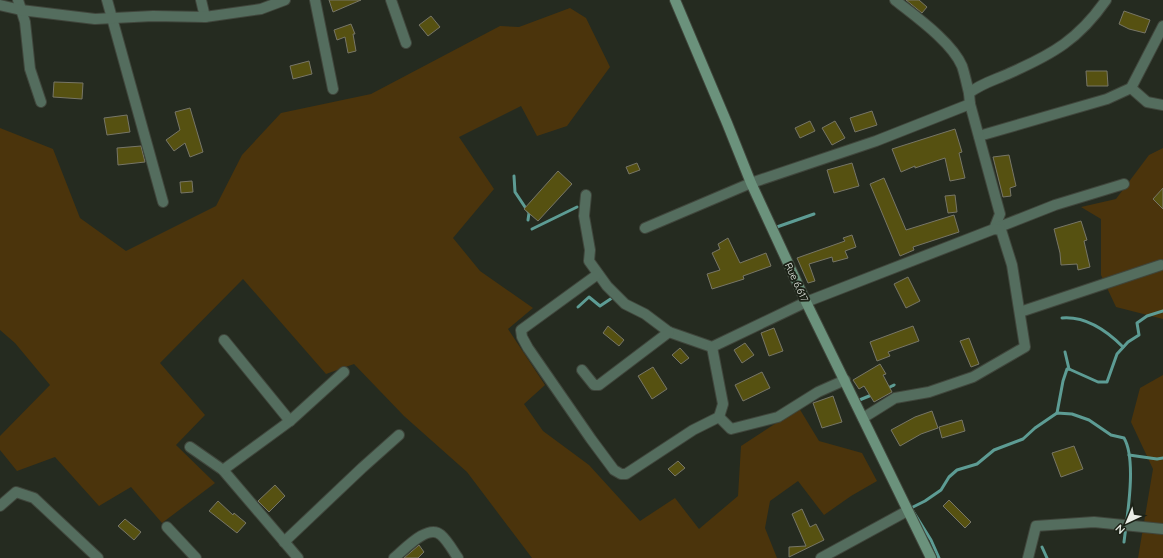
<svg xmlns="http://www.w3.org/2000/svg" width="1163" height="558" viewBox="0 0 1163 558" font-family="Quicksand,sans-serif">
<style>
.green{fill:#4b340c}
.lines{fill:none;stroke-linecap:round;stroke-linejoin:round}
.stream{stroke:#5d9c94;stroke-width:3}
.building{fill:#565111;stroke:#777667}
.street-casing{stroke:#40463c;stroke-width:12}
.secondary-casing{stroke:#40463c;stroke-width:12}
.street{stroke:#546d5e;stroke-width:10}
.secondary{stroke:#6b927c;stroke-width:10}
.labels{text-anchor:middle;stroke-width:4;stroke-linejoin:round;paint-order:stroke}
.street-label{font-size:10px;fill:#e9ede6;stroke:#1c2217}
</style>
<rect width="100%" height="100%" fill="#252b20"/>
<g class="green">
<path d="M570,8L586,18L610,67L567,126L537,136L521,106L459,137L494,189L453,238L480,271L533,308L508,329L545,385L524,404L543,431L589,465L640,521L675,498L699,529L738,496L741,446L799,408L819,441L862,453L877,481L851,496L824,515L798,481L770,501L765,528L777,558H532L467,472L404,416L354,364L326,374L243,279L160,363L205,415L176,445L215,483L162,523L131,487L99,506L55,457L17,471L0,450V436L50,385L15,343L0,330V128L53,149L80,218L126,251L216,206L242,155L281,113L371,94L500,26L519,27Z"/>
<path d="M1163,148V319L1116,307L1101,275V219L1081,207L1116,199L1149,155Z"/>
<path d="M1163,375V558H1138L1153,469L1131,422L1140,388Z"/>
</g>
<g class="lines">
<g class="stream">
<path d="M514,176L515,192L529,213L528,220"/>
<path d="M774,228L814,214"/>
<path d="M532,229L577,207"/>
<path d="M578,307L589,297L600,306L615,296"/>
<path d="M1062,318C1086,316 1106,330 1123,347"/>
<path d="M1065,352L1069,369"/>
<path d="M1069,369L1098,382H1107L1117,354L1128,342L1139,335L1137,323L1147,316L1163,311"/>
<path d="M886,389L894,385"/>
<path d="M857,401L874,394"/>
<path d="M1057,413L1063,381L1067,369H1069"/>
<path d="M1129,455L1157,459L1163,458"/>
<path d="M1042,547L1047,558"/>
<path d="M939,558L931,540L911,508L925,501L941,490L949,477L957,470L977,464L994,450L1023,439L1035,428L1057,413L1072,414L1089,420L1111,435L1124,438C1137,460 1127,517 1124,542"/>
</g>
</g>
<g class="building">
<path d="M329,0H361L333,12Z"/>
<path d="M906,0H919L927,7L922,13Z"/>
<path d="M1124,11L1150,20L1145,33L1129,29L1119,24Z"/>
<path d="M431,16L440,27L428,36L419,25Z"/>
<path d="M351,24L355,34H353L356,51L348,53L345,37L337,40L334,30Z"/>
<path d="M309,61L312,74L293,79L290,66Z"/>
<path d="M1086,71H1107L1108,86H1087Z"/>
<path d="M54,82L83,83L82,99L53,97Z"/>
<path d="M190,108L203,152L190,157L185,143L174,151L166,140L180,130L175,112Z"/>
<path d="M872,111L877,125L855,132L850,118Z"/>
<path d="M127,115L130,132L107,135L104,118Z"/>
<path d="M810,121L815,131L800,138L795,128Z"/>
<path d="M835,121L845,138L832,145L822,128Z"/>
<path d="M955,129L962,152L959,153L965,178L950,181L945,158L915,168V166L901,172L892,149Z"/>
<path d="M141,146L145,162L118,165L117,148Z"/>
<path d="M1009,155L1016,186L1010,188L1011,196L1003,197L993,157Z"/>
<path d="M637,163L640,170L629,174L626,167Z"/>
<path d="M852,163L859,186L834,193L827,170Z"/>
<path d="M558,171L572,184L538,221L524,209Z"/>
<path d="M884,178L906,230L954,215L959,232L913,247L914,250L900,256L870,184Z"/>
<path d="M192,181L193,192L181,193L180,182Z"/>
<path d="M1163,188V209L1153,199Z"/>
<path d="M955,195L957,212L948,213L945,196Z"/>
<path d="M1081,221L1087,240L1084,241L1090,267L1078,270L1077,264L1061,265L1060,253L1054,229Z"/>
<path d="M852,235L856,247L845,251L848,258L833,262L832,257L809,264L815,281L808,283L797,258L845,241L843,238Z"/>
<path d="M728,238L740,263L766,253L771,266L743,276L744,279L712,289L707,274L720,270L712,253L720,249L718,244Z"/>
<path d="M908,277L920,301L906,308L894,284Z"/>
<path d="M608,326L624,340L619,346L603,333Z"/>
<path d="M913,326L919,341L888,352L890,356L877,361L870,342Z"/>
<path d="M774,328L783,351L769,356L761,333Z"/>
<path d="M969,338L979,364L971,367L960,341Z"/>
<path d="M745,343L754,355L742,363L734,350Z"/>
<path d="M680,348L689,358L681,364L672,355Z"/>
<path d="M880,364L886,374L883,375L892,392L874,402L864,386L859,389L853,380Z"/>
<path d="M653,367L667,389L652,399L638,376Z"/>
<path d="M762,372L770,388L743,401L735,385Z"/>
<path d="M833,396L842,422L822,428L813,403Z"/>
<path d="M932,411L938,428L921,434L900,446L891,430L915,417Z"/>
<path d="M962,420L965,431L942,438L939,427Z"/>
<path d="M1074,446L1083,469L1061,477L1052,453Z"/>
<path d="M678,461L685,468L675,476L668,469Z"/>
<path d="M275,485L285,496L269,512L258,501Z"/>
<path d="M949,500L971,522L965,528L943,506Z"/>
<path d="M218,501L233,515L234,513L246,523L237,533L209,511Z"/>
<path d="M802,509L810,527L816,524L824,540L789,557V547L806,546L792,514Z"/>
<path d="M125,519L141,532L134,540L118,526Z"/>
<path d="M419,545L424,552L418,558H404Z"/>
</g>
<g class="lines">
<g class="street-casing">
<g id="street">
<path d="M18,0L25,22L30,69L41,102"/>
<path d="M107,0L163,202"/>
<path d="M201,0L205,17"/>
<path d="M315,0L333,89"/>
<path d="M391,0L406,43"/>
<path d="M895,0C915,16 952,42 962,66C965,75 967,85 969,93"/>
<path d="M0,5L21,10L95,19L153,16L205,17L261,9L285,0"/>
<path d="M1131,88L1147,102L1163,105"/>
<path d="M979,136L1107,99L1131,88L1163,26"/>
<path d="M586,195L584,216L590,250L589,261L607,286L625,304L645,314L669,332L712,347L806,302L994,229L1000,214L970,104L969,93C982,83 995,80 1010,73C1053,54 1079,39 1106,0"/>
<path d="M645,228L751,183L876,141L970,104"/>
<path d="M994,229L1055,205L1124,184"/>
<path d="M598,274L521,330L522,337L528,348L591,439L614,470L621,474H626L693,430L719,417L731,429L778,417L818,392L845,380"/>
<path d="M1020,312L1161,265"/>
<path d="M224,340L290,421"/>
<path d="M712,347L723,404L719,417"/>
<path d="M582,370L594,385H599L669,332"/>
<path d="M863,418L895,398L929,392L973,377L1025,347L1012,265L1001,230L994,229"/>
<path d="M190,447L223,470L298,558"/>
<path d="M223,470L290,421L344,372"/>
<path d="M0,506L16,492L34,498L98,558"/>
<path d="M167,527L196,558"/>
<path d="M284,542L362,468L399,435"/>
<path d="M394,558C404,550 428,523 441,535C448,541 453,551 458,558"/>
<path d="M821,558L907,511"/>
<path d="M1028,558L1036,526L1094,522L1163,529"/>
</g>
</g>
<g class="secondary-casing">
<path id="secondary" d="M675,0L727,123L751,183L806,302L931,558"/>
</g>
<use href="#street" class="street"/>
<use href="#secondary" class="secondary"/>
</g>
<g class="labels">
<g class="street-label">
<text transform="translate(797 282) rotate(65)" y="4">Rue 6.617</text>
</g>
</g>
<g transform="translate(1127 522) rotate(224)" stroke="#1c2217" stroke-width="3" paint-order="stroke">
<path d="M0-3L7 15L0 10L-7 15Z" fill="#e9ede6"/>
<text y="-6" font-size="11" font-weight="bold" text-anchor="middle" fill="#e9ede6">N</text>
</g>
</svg>
